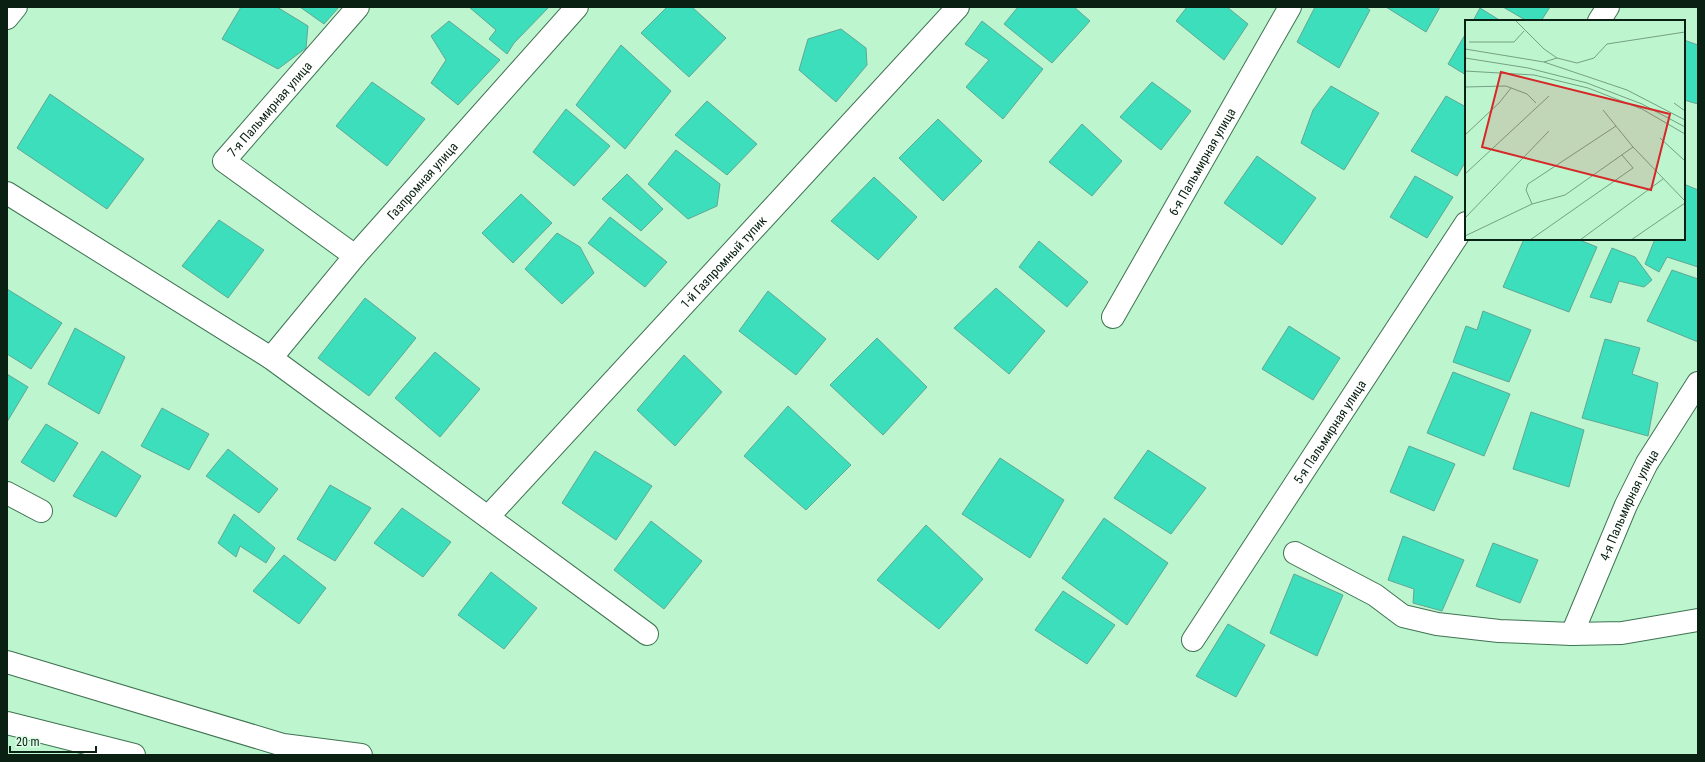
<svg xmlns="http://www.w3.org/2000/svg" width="1705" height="762" viewBox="0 0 1705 762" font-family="'Roboto Condensed',sans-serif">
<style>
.building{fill:#3cdebc;stroke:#61a795}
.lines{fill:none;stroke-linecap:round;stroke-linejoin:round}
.street-casing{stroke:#3f7352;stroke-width:24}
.primary-casing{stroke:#3f7352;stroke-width:24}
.street{stroke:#fff;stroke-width:22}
.primary{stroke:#fff;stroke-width:22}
.labels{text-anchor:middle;stroke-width:4;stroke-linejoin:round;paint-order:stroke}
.street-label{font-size:13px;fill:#092012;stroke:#dbfce5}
.inset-road{fill:none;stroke:#75a083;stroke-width:1}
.view{fill:#d62828;fill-opacity:0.15;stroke:#d62828;stroke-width:2}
.inset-edge{fill:none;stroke:#092012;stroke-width:2}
</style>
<rect width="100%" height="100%" fill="#bdf5cf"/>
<g class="building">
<path d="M241,7H277L308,26L306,48L278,69L222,39Z"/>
<path d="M300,7H339L324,24Z"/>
<path d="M469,7H549L514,43L507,54L489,39L496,30Z"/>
<path d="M667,7H692L726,38L689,77L641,33Z"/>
<path d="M1018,7H1074L1090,21L1052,63L1004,24Z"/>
<path d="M1187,7H1227L1248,24L1224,60L1176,21Z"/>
<path d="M1315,7H1365L1370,10L1339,68L1297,42Z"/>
<path d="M1386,7H1440L1426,32Z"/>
<path d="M1503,7H1550L1541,21H1527Z"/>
<path d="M1480,8L1501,21H1473Z"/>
<path d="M449,21L500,60L458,105L431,83L446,60L431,36Z"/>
<path d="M982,21L1043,69L1003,119L966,87L989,60L965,44Z"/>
<path d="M841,29L866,48L867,65L836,102L799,70L808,39Z"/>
<path d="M1466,33V75L1448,64Z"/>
<path d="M1684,40L1698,45V104L1684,100Z"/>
<path d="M621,45L671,91L625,149L576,105Z"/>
<path d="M372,82L425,119L387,166L336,126Z"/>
<path d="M1152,82L1191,111L1161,150L1120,117Z"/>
<path d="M1331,86L1379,113L1344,170L1301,143L1313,110Z"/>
<path d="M50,94L144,159L107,209L17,148Z"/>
<path d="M1446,96L1466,107V161L1457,176L1411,151Z"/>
<path d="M707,101L757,144L727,175L675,135Z"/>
<path d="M566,109L610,146L574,186L533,152Z"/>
<path d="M938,119L982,161L943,201L899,158Z"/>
<path d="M1082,124L1122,161L1092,196L1049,162Z"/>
<path d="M676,150L720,184L717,206L688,219L648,184Z"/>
<path d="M1257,156L1316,198L1282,245L1224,203Z"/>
<path d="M627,174L663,209L641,231L602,199Z"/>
<path d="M1415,176L1453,197L1427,238L1390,217Z"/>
<path d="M874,177L917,217L878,260L831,221Z"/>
<path d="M1684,184L1698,190V267L1667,257L1659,272L1645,264L1655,239H1684Z"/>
<path d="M521,194L552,223L513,263L482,233Z"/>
<path d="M610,217L667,262L645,287L588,243Z"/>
<path d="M219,220L264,250L228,298L182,266Z"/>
<path d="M557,233L580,247L594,273L562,304L525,269Z"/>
<path d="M1524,239H1577L1597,247L1569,312L1503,287Z"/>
<path d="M1039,241L1088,282L1067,307L1019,267Z"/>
<path d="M1612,248L1635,257L1652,280L1644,287L1619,281L1611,303L1590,297Z"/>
<path d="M1672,270L1698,279V342L1647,321Z"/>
<path d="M996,288L1045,331L1009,374L954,328Z"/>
<path d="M7,289L62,323L31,369L7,354Z"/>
<path d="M768,291L826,339L796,375L739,331Z"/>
<path d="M365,298L416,338L369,396L318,358Z"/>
<path d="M1483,311L1531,330L1509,382L1453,362L1466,326L1477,330Z"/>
<path d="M1289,326L1340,358L1313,400L1262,369Z"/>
<path d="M75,328L125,357L99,414L48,384Z"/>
<path d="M877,338L927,387L883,435L830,385Z"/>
<path d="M1605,339L1640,348L1632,374L1658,383L1648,436L1582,418Z"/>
<path d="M435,352L480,389L440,437L395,398Z"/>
<path d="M684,355L722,392L675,446L637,410Z"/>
<path d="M1453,372L1510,394L1484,456L1427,433Z"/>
<path d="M7,374L28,387L7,422Z"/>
<path d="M788,406L851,465L806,510L744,456Z"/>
<path d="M162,408L209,434L189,470L141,446Z"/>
<path d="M1531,412L1584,430L1569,487L1513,469Z"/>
<path d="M46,424L78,443L54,482L21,462Z"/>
<path d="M1409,446L1455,464L1434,511L1390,492Z"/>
<path d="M228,449L278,489L259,513L206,476Z"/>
<path d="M1148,450L1206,488L1171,534L1114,498Z"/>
<path d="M102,451L141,476L116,517L73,496Z"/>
<path d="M595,451L652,486L616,540L562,503Z"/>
<path d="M1000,458L1064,500L1030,558L962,514Z"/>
<path d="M330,485L371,508L335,561L297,539Z"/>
<path d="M402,508L451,542L423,577L374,543Z"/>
<path d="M234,514L275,548L266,563L240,546L236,557L218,543Z"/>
<path d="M1104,518L1168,563L1127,625L1062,578Z"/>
<path d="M651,521L702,561L664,609L614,570Z"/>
<path d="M926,525L983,579L939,629L877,580Z"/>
<path d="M1403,536L1464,560L1442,611L1413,603L1414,589L1388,580Z"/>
<path d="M1493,543L1538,560L1520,603L1476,586Z"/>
<path d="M284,555L326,588L299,624L253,591Z"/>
<path d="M491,572L537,608L504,649L458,615Z"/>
<path d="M1294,574L1343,595L1317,656L1270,633Z"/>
<path d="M1063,591L1115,625L1087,664L1035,630Z"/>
<path d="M1228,624L1265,645L1236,697L1196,676Z"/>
</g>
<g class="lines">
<g class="street-casing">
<g id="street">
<path d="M7,18L16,7"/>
<path d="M1599,21L1608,7"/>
<path d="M7,193L271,358L647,634"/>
<path id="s1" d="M355,256L224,161L358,7"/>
<path id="s2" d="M1113,317L1290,7"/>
<path id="s3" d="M271,358L355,256L577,7"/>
<path d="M7,493L41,511"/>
<path id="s4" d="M488,517L958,7"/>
<path d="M1295,553L1375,595L1403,616L1437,624L1499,631L1572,634L1622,633L1698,620"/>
<path id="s5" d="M1572,634L1626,505L1647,463L1698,383"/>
<path id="s6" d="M1193,640L1466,223"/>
</g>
</g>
<g class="primary-casing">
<g id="primary">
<path d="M7,662L283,745L361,755"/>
<path d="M7,723L134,755"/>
</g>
</g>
<use href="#street" class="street"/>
<use href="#primary" class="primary"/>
</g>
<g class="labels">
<g class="street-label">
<text dy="5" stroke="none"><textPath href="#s1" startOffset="231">7-я Пальмирная улица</textPath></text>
<text dy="5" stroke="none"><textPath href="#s2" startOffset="179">6-я Пальмирная улица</textPath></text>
<text dy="5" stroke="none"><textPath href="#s3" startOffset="233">Газпромная улица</textPath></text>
<text dy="5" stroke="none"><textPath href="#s4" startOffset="347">1-й Газпромный тупик</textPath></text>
<text dy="5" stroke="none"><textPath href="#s6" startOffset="249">5-я Пальмирная улица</textPath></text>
<text dy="5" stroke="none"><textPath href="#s5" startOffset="141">4-я Пальмирная улица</textPath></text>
</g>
</g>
<g transform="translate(1465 20)">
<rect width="220" height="220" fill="#bdf5cf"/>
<path class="inset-road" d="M50,0L79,29L92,38L112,43L129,38L142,24L220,12M4,22H49L59,11M0,29L79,42L92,38M0,38L63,48L122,63L177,84L220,107M79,42L162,70L220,100M0,51L69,55L123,68L177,89L220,114M0,67L41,66L62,74L71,83M209,83L220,91M138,90L168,127L220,181M0,115L34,83L46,68M195,118L220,141M0,154L84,76M67,184L61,170L63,164L151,106M0,198L84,111M0,216L67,184L100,175L168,127M65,220L168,148L157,135M115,220L198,159M166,220L220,183"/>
<path class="view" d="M36,52L205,94L186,170L17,127Z"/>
<rect width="220" height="220" class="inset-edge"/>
</g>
<rect width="1705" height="762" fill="none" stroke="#092012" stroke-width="16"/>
<path d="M10 746v6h86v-6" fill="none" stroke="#092012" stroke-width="2"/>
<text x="16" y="746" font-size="12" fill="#092012" stroke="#dbfce5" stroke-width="3" paint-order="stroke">20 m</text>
</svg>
